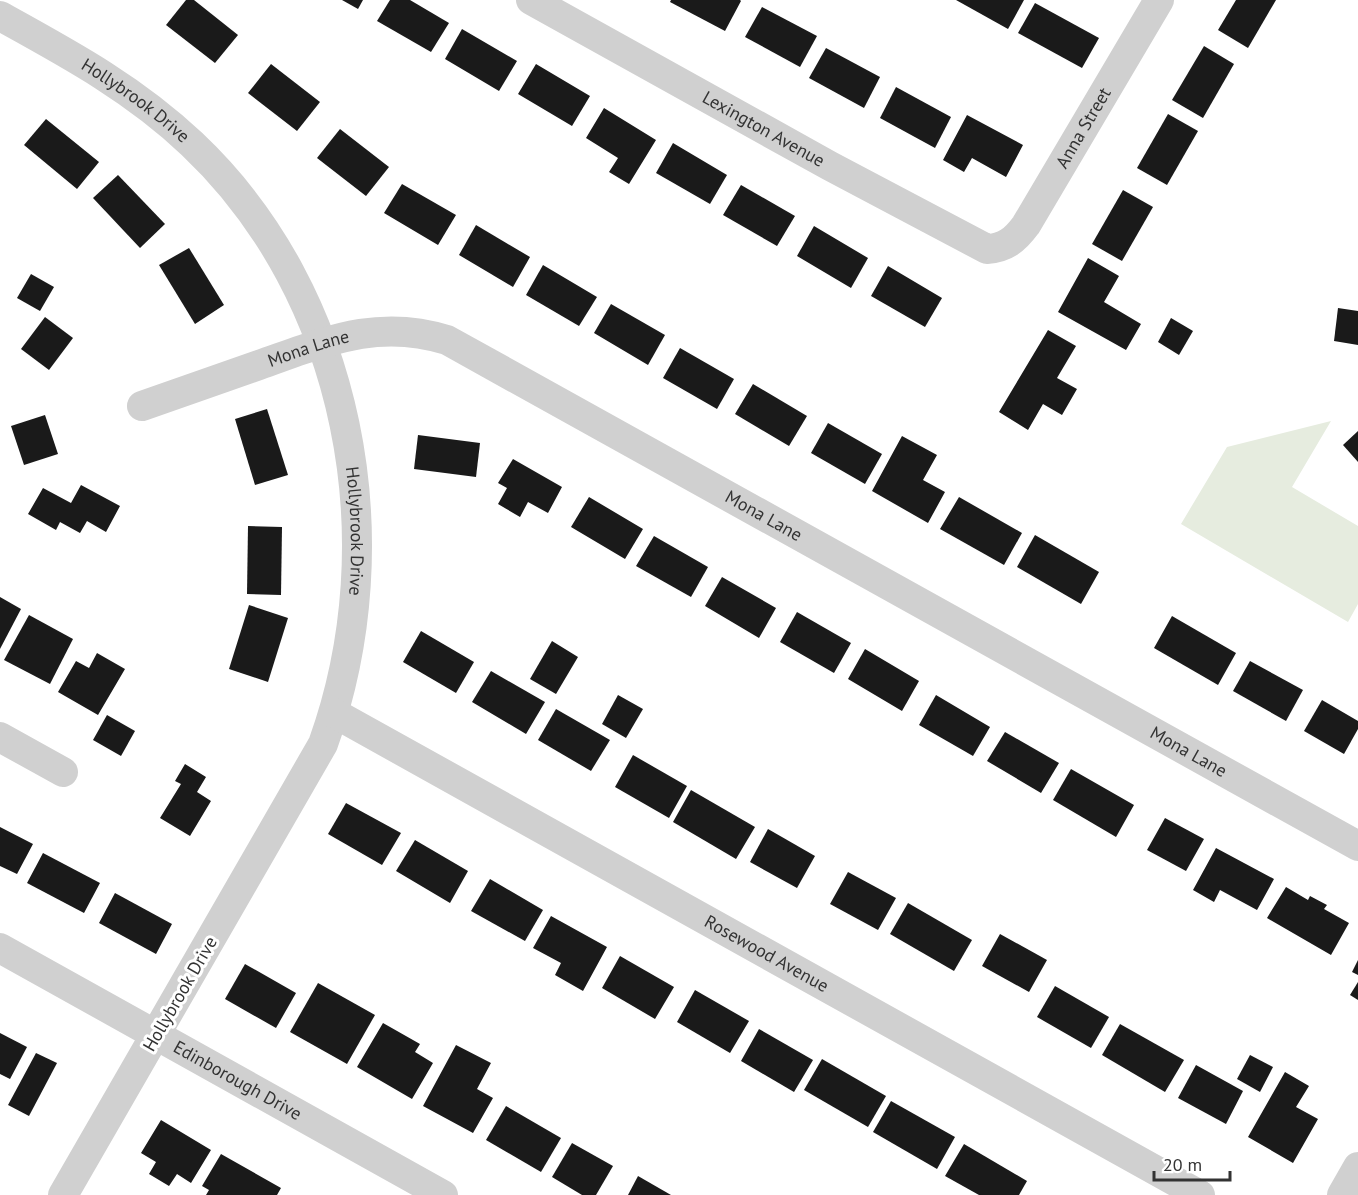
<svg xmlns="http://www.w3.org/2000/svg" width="1358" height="1195" viewBox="0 0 1358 1195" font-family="'PT Sans',sans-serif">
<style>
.green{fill:#e6ecdf}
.building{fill:#1a1a1a}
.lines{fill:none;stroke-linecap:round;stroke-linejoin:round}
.minor{stroke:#d0d0d0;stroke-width:30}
.labels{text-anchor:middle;stroke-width:6;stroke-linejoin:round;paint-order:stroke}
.street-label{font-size:18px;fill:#333;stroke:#fff}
</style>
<rect width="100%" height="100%" fill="#fff"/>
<path class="green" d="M1331,421L1292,487L1358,526V604L1348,622L1181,524L1227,447Z"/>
<g class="building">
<path d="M186,0H194L238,35L215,63L166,25Z"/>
<path d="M342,0H363L358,9Z"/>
<path d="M390,0H410L449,23L431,52L377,21Z"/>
<path d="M671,0H740L741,1L725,31L670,2Z"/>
<path d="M956,0H1024L1008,29Z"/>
<path d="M1236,0H1276L1248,48L1218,30Z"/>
<path d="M1035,3L1099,38L1082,68L1018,33Z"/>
<path d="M762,7L817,36L800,67L745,37Z"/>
<path d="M462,29L517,61L499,91L445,59Z"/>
<path d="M1204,46L1234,64L1203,118L1172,100Z"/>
<path d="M826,48L880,77L864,108L809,78Z"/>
<path d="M271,64L320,102L297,131L248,93Z"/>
<path d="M536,64L590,96L572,126L518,94Z"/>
<path d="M896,87L951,117L935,148L880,118Z"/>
<path d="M604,108L656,140L629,184L609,172L618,158L586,138Z"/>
<path d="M1168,114L1198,131L1167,185L1137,168Z"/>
<path d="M967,115L1023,145L1006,177L972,158L964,172L943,160Z"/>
<path d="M46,119L99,162L77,189L24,145Z"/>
<path d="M340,129L389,167L366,196L317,158Z"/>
<path d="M673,143L727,175L710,204L656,173Z"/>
<path d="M118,175L165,224L140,248L93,198Z"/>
<path d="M402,184L456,215L438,245L384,213Z"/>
<path d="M741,185L795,216L777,246L723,215Z"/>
<path d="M1123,190L1153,207L1122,261L1092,244Z"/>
<path d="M476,225L530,257L513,287L459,255Z"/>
<path d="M814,226L868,258L851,288L797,256Z"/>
<path d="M189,248L224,305L195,324L159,265Z"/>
<path d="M1088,258L1119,276L1104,302L1141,324L1126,350L1058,312Z"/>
<path d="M543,265L597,297L579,326L526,295Z"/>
<path d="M888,266L942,298L925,327L871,296Z"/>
<path d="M31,274L54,287L40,311L17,298Z"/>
<path d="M611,304L665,335L648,365L594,333Z"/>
<path d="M1338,308L1358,311V345L1334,341Z"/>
<path d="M45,317L73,338L49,370L21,349Z"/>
<path d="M1171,318L1193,331L1179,355L1158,342Z"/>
<path d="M1048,330L1076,346L1057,378L1077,389L1062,415L1043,404L1028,430L999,412Z"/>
<path d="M680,348L734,379L717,409L663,378Z"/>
<path d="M753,384L807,416L789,446L735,414Z"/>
<path d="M267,409L288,475L255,485L235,419Z"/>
<path d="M45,415L58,454L24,465L11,426Z"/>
<path d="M828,423L882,454L865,484L811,453Z"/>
<path d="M1358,431V462L1343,445Z"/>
<path d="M418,435L480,443L476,477L414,469Z"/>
<path d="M902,436L937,455L923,480L945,492L928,523L872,491Z"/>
<path d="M513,459L562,487L548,513L528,502L520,517L498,504L507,488L498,483Z"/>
<path d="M81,485L120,506L106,532L87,521L80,533L60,522L56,530L28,514L43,488L71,503Z"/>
<path d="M589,497L643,529L625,559L571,527Z"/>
<path d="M959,497L1022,533L1004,565L940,529Z"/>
<path d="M248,526L282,527L281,595L247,594Z"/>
<path d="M1035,535L1099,572L1081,604L1017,567Z"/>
<path d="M654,536L708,567L691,597L636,566Z"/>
<path d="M722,577L776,608L759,638L705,606Z"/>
<path d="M0,597L21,609L0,649Z"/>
<path d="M249,605L288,618L268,682L229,669Z"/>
<path d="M797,612L851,643L834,673L780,642Z"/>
<path d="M29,615L73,639L50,684L4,660Z"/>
<path d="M1172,616L1236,653L1218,685L1154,648Z"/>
<path d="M421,631L474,662L456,693L403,662Z"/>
<path d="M552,641L578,657L556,694L530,679Z"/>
<path d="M865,649L919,681L902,711L848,679Z"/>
<path d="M97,653L125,669L98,715L58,692L76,661L89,668Z"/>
<path d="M1250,661L1303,690L1286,721L1233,691Z"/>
<path d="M491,671L545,702L526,734L472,702Z"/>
<path d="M618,695L643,709L626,738L602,724Z"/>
<path d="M936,695L990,727L973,756L919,725Z"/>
<path d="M1322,700L1358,721V729L1344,754L1304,731Z"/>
<path d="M556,709L610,740L591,771L538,740Z"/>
<path d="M107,715L135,731L121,756L93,740Z"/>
<path d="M1005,732L1059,763L1041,793L987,761Z"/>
<path d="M633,755L687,786L669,818L615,787Z"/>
<path d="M185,764L206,777L197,792L211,801L190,836L160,818L181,784L175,781Z"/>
<path d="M1071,769L1134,805L1116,837L1053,800Z"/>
<path d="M691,790L755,827L736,859L673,822Z"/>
<path d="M346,803L401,833L382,865L328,834Z"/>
<path d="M1165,818L1204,839L1186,871L1147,850Z"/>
<path d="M0,827L33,844L17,874L0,866Z"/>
<path d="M768,829L815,856L797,888L750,862Z"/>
<path d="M415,840L468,871L450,903L396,871Z"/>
<path d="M1216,848L1274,879L1257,910L1220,890L1214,902L1193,890Z"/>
<path d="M43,853L100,883L84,913L27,883Z"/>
<path d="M848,872L896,898L878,930L830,904Z"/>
<path d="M490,879L543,910L525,941L471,911Z"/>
<path d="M1286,887L1308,900L1310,896L1327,905L1324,909L1349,923L1331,955L1267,918Z"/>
<path d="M115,893L172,924L156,954L99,923Z"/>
<path d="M908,903L972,940L954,971L890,934Z"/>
<path d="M551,916L607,947L583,991L555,975L561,963L533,948Z"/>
<path d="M1000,934L1047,960L1029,992L982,966Z"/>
<path d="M620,956L674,987L655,1019L602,988Z"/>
<path d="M1358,960V975L1352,972Z"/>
<path d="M245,964L296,993L276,1028L225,999Z"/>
<path d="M1358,982V1000L1350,995Z"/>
<path d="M318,983L375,1015L347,1064L290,1032Z"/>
<path d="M1055,986L1109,1017L1091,1048L1037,1017Z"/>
<path d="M695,990L749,1021L730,1053L677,1022Z"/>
<path d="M383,1023L420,1044L415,1052L433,1063L412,1099L357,1067Z"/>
<path d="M1120,1024L1184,1060L1165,1092L1102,1055Z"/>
<path d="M759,1029L813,1060L794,1092L741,1061Z"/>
<path d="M0,1033L27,1047L10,1079L0,1074Z"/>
<path d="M456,1045L491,1063L477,1089L493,1098L473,1133L423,1106Z"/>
<path d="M36,1053L57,1063L29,1116L8,1105Z"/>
<path d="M1250,1055L1273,1067L1260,1092L1237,1079Z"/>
<path d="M822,1059L886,1096L868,1127L804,1090Z"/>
<path d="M1196,1065L1243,1091L1226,1124L1178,1098Z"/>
<path d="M1285,1072L1309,1086L1296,1107L1318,1119L1293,1163L1248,1137Z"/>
<path d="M891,1101L955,1137L937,1169L873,1132Z"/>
<path d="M506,1106L561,1138L541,1172L486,1140Z"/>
<path d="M161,1120L211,1150L191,1183L177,1174L169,1186L149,1174L156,1162L141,1153Z"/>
<path d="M572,1143L613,1166L596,1195H582L552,1177Z"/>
<path d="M964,1144L1027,1181L1019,1195H979L945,1176Z"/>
<path d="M221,1154L281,1188L277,1195H206L209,1190L202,1186Z"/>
<path d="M638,1176L671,1195H628Z"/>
</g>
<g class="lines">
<g class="minor">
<path id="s1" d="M531,0L830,166L987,249C1005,248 1015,240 1026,225L1159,0"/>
<path id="s2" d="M0,16C69,54 134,89 192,144C351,294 396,541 323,744L63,1195"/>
<path id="s3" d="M142,406C181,392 220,379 259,365C325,342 377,318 447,340L1358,846"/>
<path id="s4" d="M334,713L1200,1195"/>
<path d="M0,737L63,772"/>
<path id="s5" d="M0,948L443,1195"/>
<path d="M1342,1195L1358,1167"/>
</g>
</g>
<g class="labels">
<g class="street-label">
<text dy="6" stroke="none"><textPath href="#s2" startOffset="160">Hollybrook Drive</textPath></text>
<text dy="6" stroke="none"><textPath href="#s1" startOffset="680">Anna Street</textPath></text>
<text dy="6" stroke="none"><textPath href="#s1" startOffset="266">Lexington Avenue</textPath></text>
<text dy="6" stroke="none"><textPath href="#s3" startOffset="176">Mona Lane</textPath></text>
<text dy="6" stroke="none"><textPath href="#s3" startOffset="680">Mona Lane</textPath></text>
<text dy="6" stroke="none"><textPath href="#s2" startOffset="663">Hollybrook Drive</textPath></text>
<text dy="6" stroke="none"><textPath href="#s3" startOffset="1166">Mona Lane</textPath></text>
<text dy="6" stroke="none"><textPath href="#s4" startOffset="495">Rosewood Avenue</textPath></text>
<text transform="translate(180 994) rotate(-60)" y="6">Hollybrook Drive</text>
<text dy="6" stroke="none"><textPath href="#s5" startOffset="272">Edinborough Drive</textPath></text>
</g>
</g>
<path d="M1154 1171v9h76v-9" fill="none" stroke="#333333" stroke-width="3"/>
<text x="1163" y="1171" font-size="18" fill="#333333" stroke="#ffffff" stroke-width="4.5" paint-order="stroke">20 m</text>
</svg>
